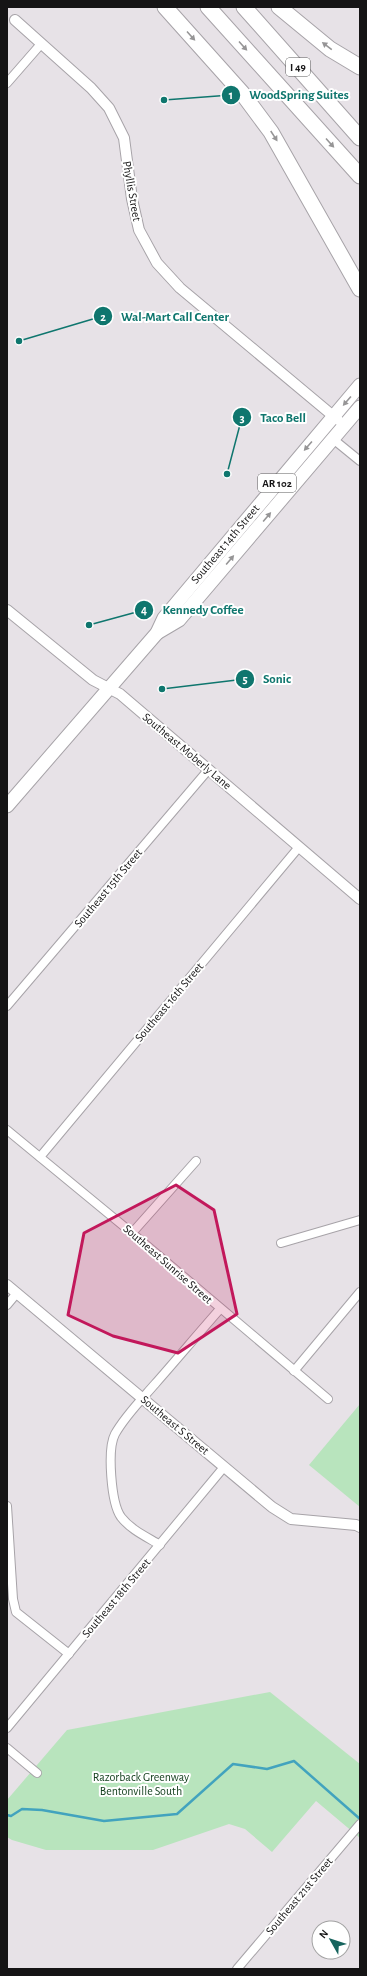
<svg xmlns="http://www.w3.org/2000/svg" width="367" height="1976" viewBox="0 0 367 1976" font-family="'Alegreya Sans',sans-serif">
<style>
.green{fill:#b8e4bd}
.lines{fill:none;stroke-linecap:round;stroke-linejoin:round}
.stream{stroke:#42a3be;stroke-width:2.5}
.minor-casing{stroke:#a7a3a8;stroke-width:10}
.tertiary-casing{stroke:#a7a3a8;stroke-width:12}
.primary-casing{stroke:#a7a3a8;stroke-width:15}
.motorway-casing{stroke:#a7a3a8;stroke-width:17}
.minor{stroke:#fff;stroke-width:8}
.tertiary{stroke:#fff;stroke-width:10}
.primary{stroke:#fff;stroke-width:13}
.motorway{stroke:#fff;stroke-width:15}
.oneway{fill:#969596}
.marked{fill:#c2185b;fill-opacity:0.2;stroke:#c2185b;stroke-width:3;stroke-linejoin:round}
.labels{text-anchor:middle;stroke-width:4;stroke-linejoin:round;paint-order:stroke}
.shield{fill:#fff;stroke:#5b5a5b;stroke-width:1}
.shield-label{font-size:11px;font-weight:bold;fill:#151415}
.street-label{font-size:12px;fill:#151415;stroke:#fff}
.park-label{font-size:12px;fill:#14401e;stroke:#fff}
.leader{fill:none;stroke:#0f766e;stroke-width:1.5}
.callout-dot{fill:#0f766e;stroke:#fff;stroke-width:1.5}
.mark-label{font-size:12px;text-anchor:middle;font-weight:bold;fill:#fff}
.callout-label{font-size:13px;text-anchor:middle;font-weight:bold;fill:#0f766e;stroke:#fff;stroke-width:4;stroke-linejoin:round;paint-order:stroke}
</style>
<rect width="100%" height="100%" fill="#e7e2e7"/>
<g class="green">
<path d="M360,1404V1507L309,1465Z"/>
<path d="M270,1692L360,1764V1838L316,1801L272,1852L245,1829L229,1824L153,1850H46L12,1840L7,1837V1800L67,1730Z"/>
</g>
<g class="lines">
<path class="stream" d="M7,1815L11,1816L22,1809L42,1810L104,1821L177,1814L233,1764L267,1769L294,1761L360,1819"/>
<g class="minor-casing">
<g id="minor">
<path d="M7,83L41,44"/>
<path d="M333,439L360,461"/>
<path d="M7,1006L209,769"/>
<path d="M7,1130L132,1233L328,1399"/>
<path d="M40,1157L299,847"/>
<path d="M132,1233L196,1161"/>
<path d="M281,1243L360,1220"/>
<path d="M7,1305L17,1293"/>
<path d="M294,1371L360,1292"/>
<path d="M7,1506L13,1599L16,1612L69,1654"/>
<path d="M160,1545C147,1537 131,1530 121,1517C111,1503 107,1449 115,1434C125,1416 141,1400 155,1384C177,1359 198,1334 220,1309"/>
<path d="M7,1728L224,1467"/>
<path d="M7,1748L37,1773"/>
<path d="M237,1969L360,1824"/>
</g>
</g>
<g class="tertiary-casing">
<g id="tertiary">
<path d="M15,20L91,88L109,108L124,138L132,199L139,230L157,263L180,288L338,420"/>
<path d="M7,610L93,680L120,694L360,899"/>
<path d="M7,1285L272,1507L291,1519L356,1525L360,1527"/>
</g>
</g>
<g class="primary-casing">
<g id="primary">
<path d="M157,633L179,620L360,407"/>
<path d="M7,806L157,633L164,618L360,385"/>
</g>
</g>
<g class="motorway-casing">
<g id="motorway">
<path d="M165,7L242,93L271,132L360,289"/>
<path d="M208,7L360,176"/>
<path d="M244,7L360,138"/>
<path d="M279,7L330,49L360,67"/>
</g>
</g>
<use href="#minor" class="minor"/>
<use href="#tertiary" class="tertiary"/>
<use href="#primary" class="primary"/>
<use href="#motorway" class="motorway"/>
</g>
<defs><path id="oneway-solid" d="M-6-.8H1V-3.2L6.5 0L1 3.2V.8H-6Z"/></defs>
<g class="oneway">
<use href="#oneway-solid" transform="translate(191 36) rotate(48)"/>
<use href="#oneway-solid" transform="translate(243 46) rotate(48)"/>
<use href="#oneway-solid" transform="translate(327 46) rotate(-143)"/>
<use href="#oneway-solid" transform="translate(274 136) rotate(57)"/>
<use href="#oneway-solid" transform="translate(330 143) rotate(48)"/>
<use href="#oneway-solid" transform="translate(347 401) rotate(131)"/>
<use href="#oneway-solid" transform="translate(308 446) rotate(131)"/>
<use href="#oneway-solid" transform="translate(267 517) rotate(-50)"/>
<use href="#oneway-solid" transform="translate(230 560) rotate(-50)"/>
</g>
<path class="marked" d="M176,1185L214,1210L237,1314L178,1353L113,1336L68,1315L84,1233Z"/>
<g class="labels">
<g class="shield">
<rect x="286" y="58" width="24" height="18" rx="3"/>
<rect x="258" y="474" width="38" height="18" rx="3"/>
</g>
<g class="shield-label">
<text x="298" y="71">I 49</text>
<text x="277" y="487">AR 102</text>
</g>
<g class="street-label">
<text transform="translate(132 191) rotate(80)" y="4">Phyllis Street</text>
<text transform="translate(225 544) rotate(-50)" y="4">Southeast 14th Street</text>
<text transform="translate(187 751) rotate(40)" y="4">Southeast Moberly Lane</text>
<text transform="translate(108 888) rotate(-50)" y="4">Southeast 15th Street</text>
<text transform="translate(169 1002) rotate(-50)" y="4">Southeast 16th Street</text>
<text transform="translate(168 1264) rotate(41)" y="4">Southeast Sunrise Street</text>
<text transform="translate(175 1425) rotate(40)" y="4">Southeast S Street</text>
<text transform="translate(116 1598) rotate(-50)" y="4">Southeast 18th Street</text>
<text transform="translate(299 1896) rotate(-50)" y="4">Southeast 21st Street</text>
</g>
<g class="park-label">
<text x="141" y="1781">Razorback Greenway<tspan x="141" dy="14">Bentonville South</tspan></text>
</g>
</g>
<path class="leader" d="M164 100L231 95M19 341L103 316M227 474L242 417M89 625L144 610M162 689L245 679"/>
<g class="callout-dot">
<circle cx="164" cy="100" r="4"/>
<circle cx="19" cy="341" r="4"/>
<circle cx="227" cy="474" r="4"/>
<circle cx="89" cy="625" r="4"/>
<circle cx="162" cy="689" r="4"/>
<circle cx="231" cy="95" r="10"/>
<circle cx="103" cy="316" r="10"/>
<circle cx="242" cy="417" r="10"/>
<circle cx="144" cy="610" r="10"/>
<circle cx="245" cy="679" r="10"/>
</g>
<g class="mark-label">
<text x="231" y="99">1</text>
<text x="103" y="321">2</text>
<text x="242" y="422">3</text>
<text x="144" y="614">4</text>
<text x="245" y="683">5</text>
</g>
<g class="callout-label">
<text x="299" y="99">WoodSpring Suites</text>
<text x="175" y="321">Wal-Mart Call Center</text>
<text x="283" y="422">Taco Bell</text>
<text x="203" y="614">Kennedy Coffee</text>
<text x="277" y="683">Sonic</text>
</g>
<rect width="367" height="1976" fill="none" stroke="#151415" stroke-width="16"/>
<g transform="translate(331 1940) rotate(309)"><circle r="19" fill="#ffffff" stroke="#a1a1a1"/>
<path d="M0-3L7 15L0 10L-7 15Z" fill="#17645e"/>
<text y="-6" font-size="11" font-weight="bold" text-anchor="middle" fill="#151415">N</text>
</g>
</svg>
